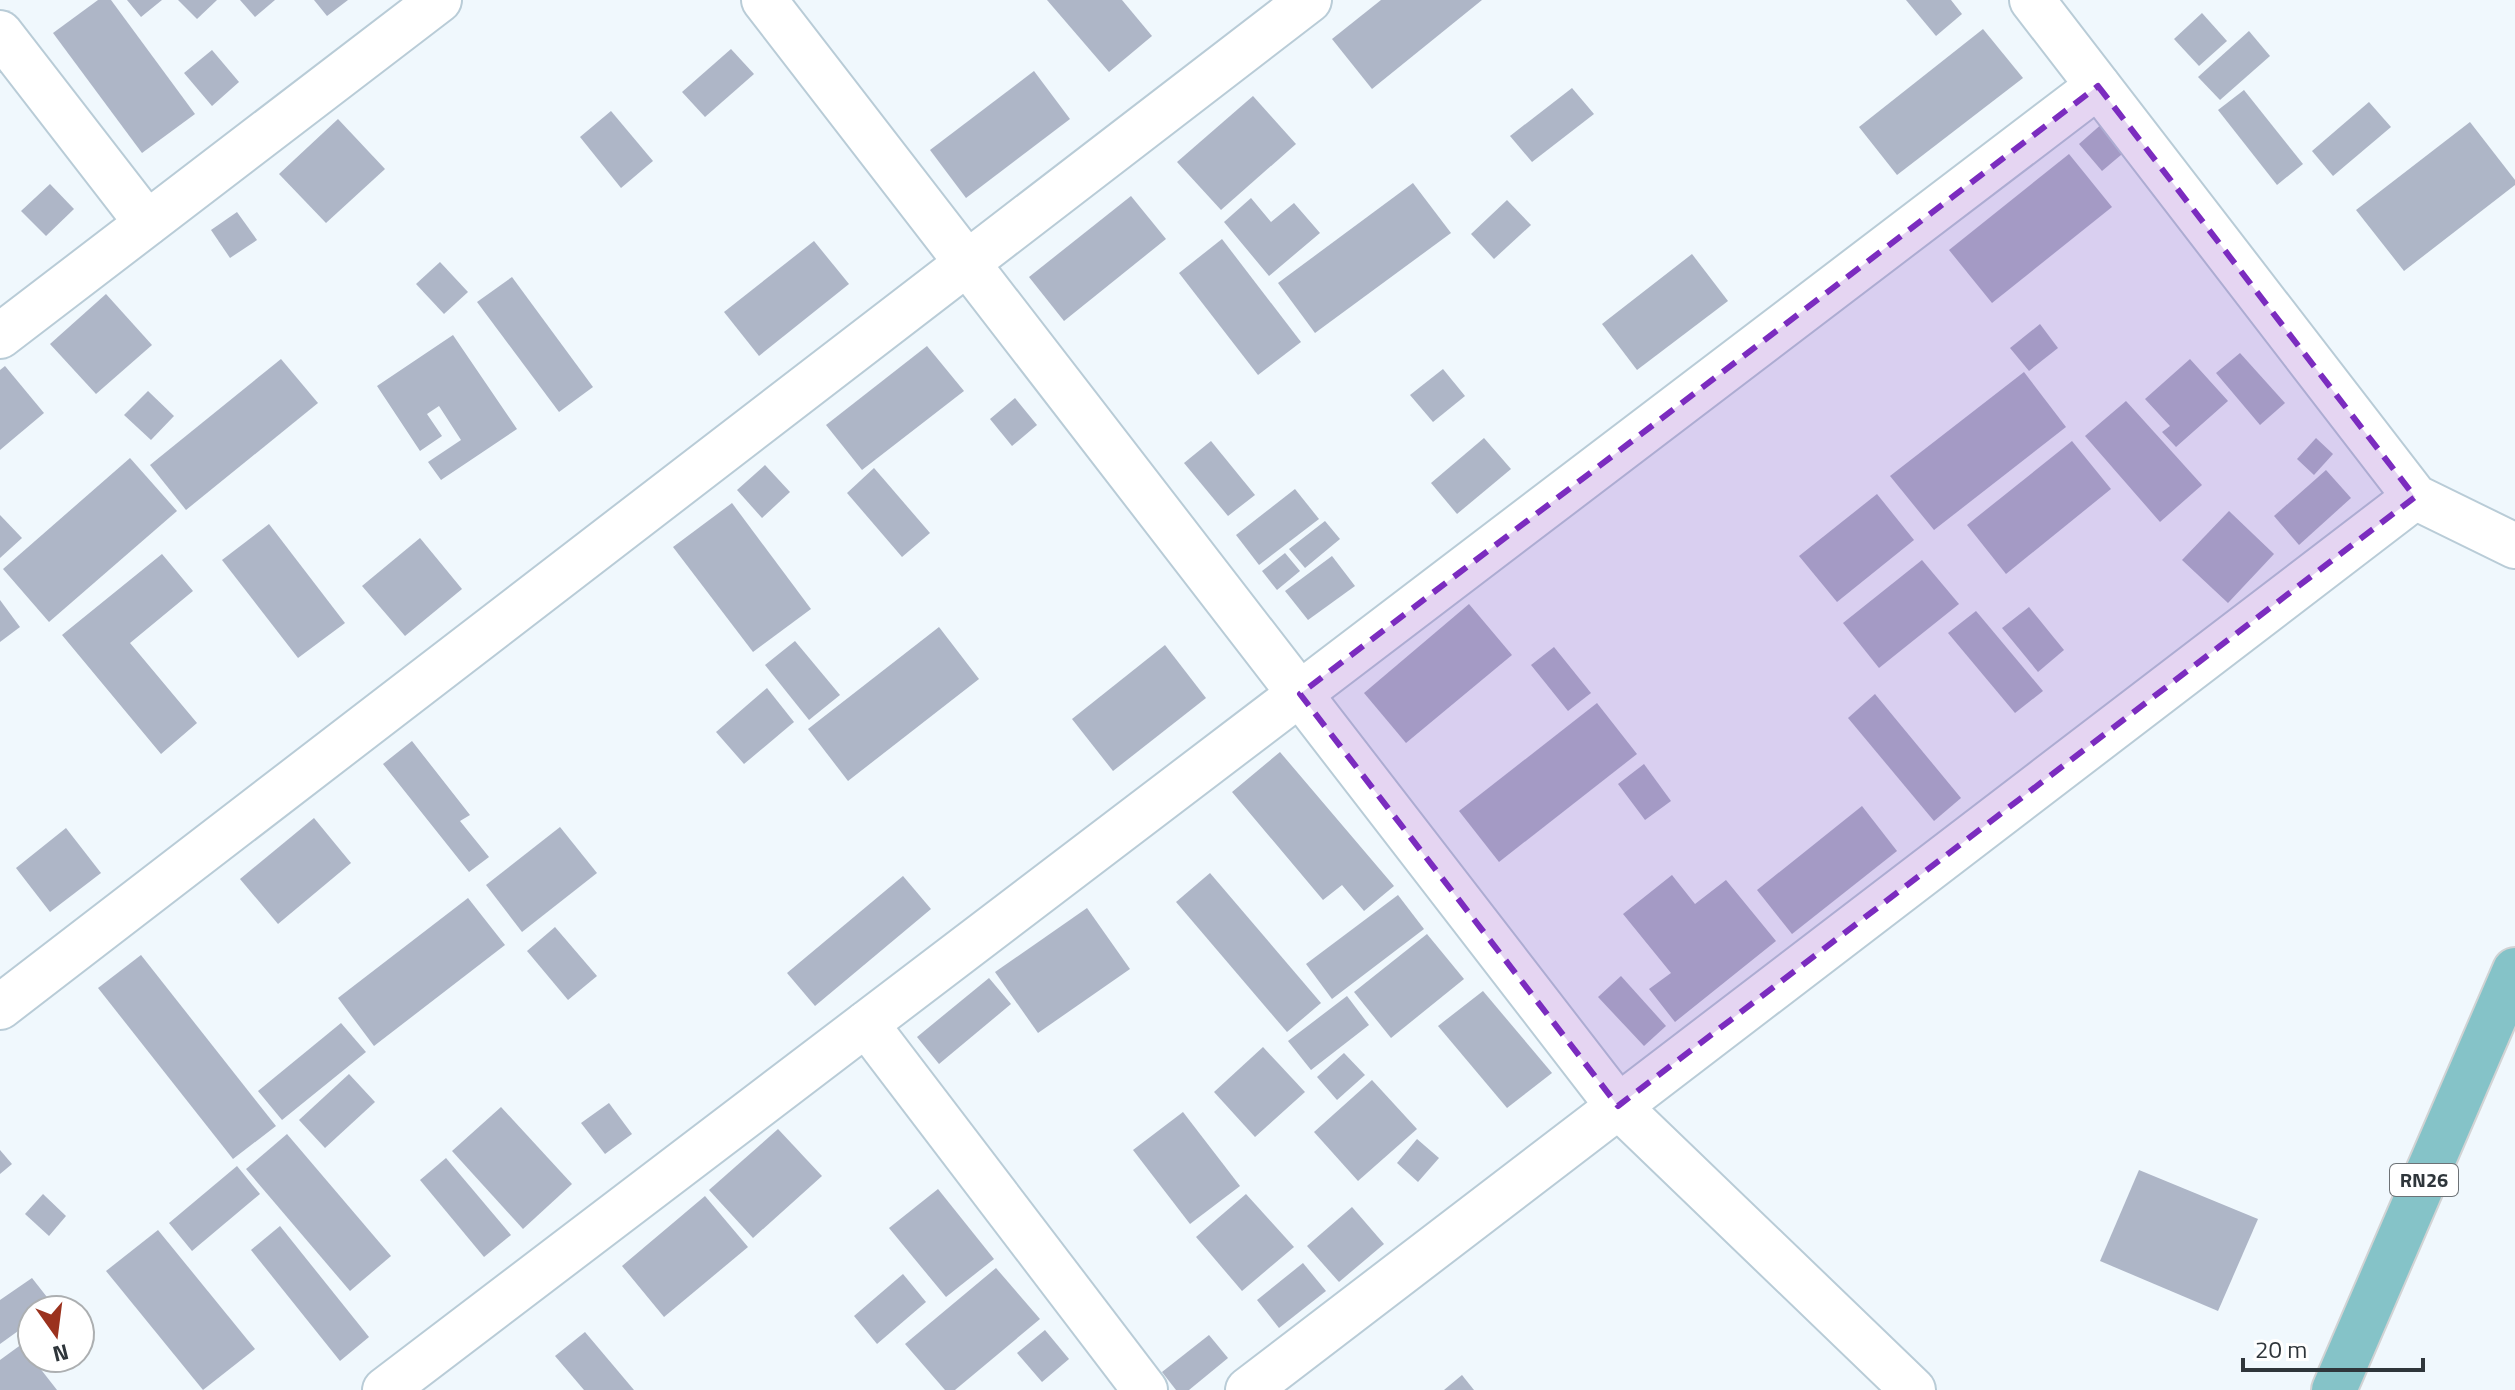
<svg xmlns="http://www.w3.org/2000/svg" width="2515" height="1390" viewBox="0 0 2515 1390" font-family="'Titillium Web',sans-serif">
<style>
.building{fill:#aeb6c7}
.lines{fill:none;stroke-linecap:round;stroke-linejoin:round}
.minor-casing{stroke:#b9ccd7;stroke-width:48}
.primary-casing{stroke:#d1d3d4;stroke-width:48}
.minor{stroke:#fff;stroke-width:44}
.primary{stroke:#85c3c8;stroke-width:44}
.marked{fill:#7b2cbf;fill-opacity:0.2;stroke:#7b2cbf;stroke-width:6;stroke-dasharray:16 10;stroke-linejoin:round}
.labels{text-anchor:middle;stroke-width:6;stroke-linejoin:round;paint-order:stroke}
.shield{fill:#fff;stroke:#6d7276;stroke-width:2}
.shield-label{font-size:20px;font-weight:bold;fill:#2f363b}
</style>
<rect width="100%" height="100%" fill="#f0f8fd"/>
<g class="building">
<path d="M98,0H111L195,114L142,153L53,33Z"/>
<path d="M127,0H162L141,17Z"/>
<path d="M178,0H217L197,19Z"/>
<path d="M240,0H275L255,17Z"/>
<path d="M314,0H348L327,16Z"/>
<path d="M1047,0H1122L1152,36L1109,72Z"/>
<path d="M1381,0H1482L1372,89L1332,39Z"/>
<path d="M1906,0H1951L1962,14L1936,36Z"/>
<path d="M2202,13L2227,41L2199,66L2174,39Z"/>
<path d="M1983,29L2023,78L1897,175L1859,127Z"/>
<path d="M2249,31L2270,56L2220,100L2198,77Z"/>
<path d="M731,49L754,74L705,117L682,92Z"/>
<path d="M212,50L239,82L212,106L184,73Z"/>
<path d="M1034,71L1070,119L966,198L930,150Z"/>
<path d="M1572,88L1594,114L1532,162L1510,136Z"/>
<path d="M2244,90L2303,164L2277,185L2218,110Z"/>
<path d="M1253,96L1296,144L1221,210L1177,162Z"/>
<path d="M2369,102L2391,127L2333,176L2312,151Z"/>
<path d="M611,111L653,161L621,188L580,137Z"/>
<path d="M338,119L385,169L326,223L279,174Z"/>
<path d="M2104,122L2128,149L2102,171L2079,144Z"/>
<path d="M2470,122L2515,180V185L2404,271L2356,210Z"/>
<path d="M2069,154L2112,207L1992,303L1949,250Z"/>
<path d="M1413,183L1451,233L1315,333L1278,283Z"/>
<path d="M50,184L74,209L46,236L21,211Z"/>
<path d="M1131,196L1166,239L1064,321L1029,277Z"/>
<path d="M1251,198L1271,222L1294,203L1320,233L1269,276L1224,222Z"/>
<path d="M1507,200L1531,225L1494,259L1471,234Z"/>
<path d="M237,212L257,240L230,258L211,230Z"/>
<path d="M1222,239L1301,342L1258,375L1179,273Z"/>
<path d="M814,241L849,284L759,356L724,312Z"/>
<path d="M1692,254L1728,301L1637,370L1602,324Z"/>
<path d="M440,262L468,292L444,314L416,284Z"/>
<path d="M512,277L593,387L559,412L477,302Z"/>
<path d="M106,294L152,345L96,394L50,344Z"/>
<path d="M2040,324L2058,348L2029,371L2010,348Z"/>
<path d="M453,335L517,429L441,480L428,462L461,440L439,406L427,414L442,436L420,451L377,386Z"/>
<path d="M927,346L964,391L862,470L826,425Z"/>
<path d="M2240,353L2285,403L2260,425L2216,373Z"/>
<path d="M281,359L318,403L186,510L150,465Z"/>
<path d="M2190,359L2228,401L2176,447L2162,432L2170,426L2145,399Z"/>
<path d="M5,366L44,413L0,450V370Z"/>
<path d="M1443,369L1465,396L1433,422L1410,395Z"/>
<path d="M2024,372L2066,427L1934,530L1890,476Z"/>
<path d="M148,391L174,416L151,440L124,415Z"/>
<path d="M1015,398L1037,425L1012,446L990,419Z"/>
<path d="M2126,401L2202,485L2160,522L2085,436Z"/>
<path d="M1484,438L1511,469L1457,514L1431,483Z"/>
<path d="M2316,438L2333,454L2314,475L2297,459Z"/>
<path d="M1211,441L1255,495L1228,516L1184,463Z"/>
<path d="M2072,441L2111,489L2006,574L1967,525Z"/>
<path d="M130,458L177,511L49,622L3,569Z"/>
<path d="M765,465L790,492L762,518L737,490Z"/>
<path d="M874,468L930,533L902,557L847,493Z"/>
<path d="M2326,470L2351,498L2299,545L2274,516Z"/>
<path d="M1295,489L1319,519L1259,565L1236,535Z"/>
<path d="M1877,494L1914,540L1837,602L1799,556Z"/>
<path d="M732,503L811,609L753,652L673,547Z"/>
<path d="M2229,511L2274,554L2228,603L2182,560Z"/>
<path d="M0,515L22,538L0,558Z"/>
<path d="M1325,521L1340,539L1305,568L1289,549Z"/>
<path d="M269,524L345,623L298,658L222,560Z"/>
<path d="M420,538L462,589L405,636L362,586Z"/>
<path d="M1285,553L1300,571L1277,590L1262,571Z"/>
<path d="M162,554L193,591L130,643L197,723L161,754L62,635Z"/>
<path d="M1332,556L1355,586L1308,620L1285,591Z"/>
<path d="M1922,560L1959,604L1879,668L1843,623Z"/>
<path d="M0,600L20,627L0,642Z"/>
<path d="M1469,604L1512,655L1406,743L1364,693Z"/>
<path d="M2029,607L2064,650L2038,672L2002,628Z"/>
<path d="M1976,611L2043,691L2015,713L1948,633Z"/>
<path d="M939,627L979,679L848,781L808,729Z"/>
<path d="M795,641L840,695L809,720L765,665Z"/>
<path d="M1165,645L1206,698L1113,771L1072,719Z"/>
<path d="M1554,647L1591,693L1568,711L1531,665Z"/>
<path d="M767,688L794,722L744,764L716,732Z"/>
<path d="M1875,694L1961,798L1934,821L1848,718Z"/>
<path d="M1597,703L1637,754L1499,862L1459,811Z"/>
<path d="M412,741L470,815L460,821L489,857L469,872L383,764Z"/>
<path d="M1280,752L1394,886L1364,911L1342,885L1323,900L1232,792Z"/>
<path d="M1644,764L1671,801L1645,820L1618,784Z"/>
<path d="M1862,806L1897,851L1792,934L1757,890Z"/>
<path d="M314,818L351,863L278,924L240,879Z"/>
<path d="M560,827L597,873L522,932L486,885Z"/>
<path d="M66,828L101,873L50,912L16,868Z"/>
<path d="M1210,873L1321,1003L1287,1032L1176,902Z"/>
<path d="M1672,875L1695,904L1726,880L1776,941L1675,1022L1649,989L1671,973L1623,914Z"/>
<path d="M903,876L931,909L815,1006L787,973Z"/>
<path d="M1398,895L1424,929L1332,999L1306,964Z"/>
<path d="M468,898L505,945L374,1046L338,998Z"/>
<path d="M1087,908L1130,969L1038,1033L995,972Z"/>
<path d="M555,927L597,976L568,1000L527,951Z"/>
<path d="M1427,934L1464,979L1391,1038L1354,992Z"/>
<path d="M141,955L276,1126L233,1159L98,988Z"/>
<path d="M1621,976L1666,1026L1644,1046L1598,997Z"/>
<path d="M989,978L1011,1004L939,1064L917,1037Z"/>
<path d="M1483,991L1552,1073L1507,1108L1438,1026Z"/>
<path d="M1347,996L1369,1025L1311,1070L1288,1041Z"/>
<path d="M341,1023L366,1052L282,1120L258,1091Z"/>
<path d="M1263,1047L1305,1092L1255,1137L1214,1092Z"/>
<path d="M1344,1053L1365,1075L1337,1100L1317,1077Z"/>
<path d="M349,1074L375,1102L325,1148L299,1120Z"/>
<path d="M1372,1080L1417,1129L1358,1181L1314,1132Z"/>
<path d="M609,1103L632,1134L605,1154L581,1123Z"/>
<path d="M501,1107L572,1184L523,1229L452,1151Z"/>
<path d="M1183,1112L1240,1186L1190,1224L1133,1150Z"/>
<path d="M778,1129L822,1176L753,1238L709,1190Z"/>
<path d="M287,1134L391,1256L350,1291L246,1169Z"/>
<path d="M1417,1139L1439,1158L1418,1182L1397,1163Z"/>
<path d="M0,1150L12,1164L0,1174Z"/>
<path d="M446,1158L511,1235L484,1257L420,1180Z"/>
<path d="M237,1166L260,1194L192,1251L169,1223Z"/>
<path d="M2139,1170L2258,1219L2218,1311L2100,1261Z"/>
<path d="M938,1189L994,1259L946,1297L889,1228Z"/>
<path d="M43,1194L66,1216L49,1236L25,1214Z"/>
<path d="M1246,1194L1294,1247L1242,1291L1196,1237Z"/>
<path d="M705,1196L748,1247L664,1317L622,1266Z"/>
<path d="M1352,1207L1384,1244L1339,1282L1307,1246Z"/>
<path d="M280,1226L369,1337L340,1361L251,1250Z"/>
<path d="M158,1230L255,1349L203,1390L106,1271Z"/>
<path d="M1303,1263L1326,1291L1279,1328L1257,1300Z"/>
<path d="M996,1268L1040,1319L955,1390H945L905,1344Z"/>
<path d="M903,1274L926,1302L877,1344L854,1316Z"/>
<path d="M32,1278L54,1306L48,1310H32V1321L0,1344V1300Z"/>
<path d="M1045,1330L1069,1359L1042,1382L1017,1353Z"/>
<path d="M585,1332L634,1390H584L555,1356Z"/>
<path d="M1209,1335L1228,1358L1189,1390H1176L1162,1372Z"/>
<path d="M22,1344L32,1358L57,1390H0V1360Z"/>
<path d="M1462,1375L1474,1390H1444Z"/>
</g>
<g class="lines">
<g class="minor-casing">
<g id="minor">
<path d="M764,0L1618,1106L1913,1390"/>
<path d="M2032,0L2415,497L2515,546"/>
<path d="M0,33L147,223"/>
<path d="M0,336L439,0"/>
<path d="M0,1007L1309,0"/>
<path d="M866,1024L1145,1390"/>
<path d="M385,1390L2098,86"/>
<path d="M1248,1390L2415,497"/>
</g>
</g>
<g class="primary-casing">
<path id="primary" d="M2334,1390L2515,970"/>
</g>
<use href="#minor" class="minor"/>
<use href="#primary" class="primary"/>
</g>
<path class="marked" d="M2098,86L2415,497L1618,1106L1300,694Z"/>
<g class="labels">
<rect class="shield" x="2390" y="1164" width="68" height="32" rx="6"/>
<g class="shield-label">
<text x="2424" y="1187">RN26</text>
</g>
</g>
<g transform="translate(56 1334) rotate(166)"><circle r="38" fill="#ffffff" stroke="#acafb1" stroke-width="2"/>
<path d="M0-6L14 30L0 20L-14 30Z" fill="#9b321e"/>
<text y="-12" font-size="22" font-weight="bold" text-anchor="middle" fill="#2f363b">N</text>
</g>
<path d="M2243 1358v12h180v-12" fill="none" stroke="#2f363b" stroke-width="4"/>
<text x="2255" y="1358" font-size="24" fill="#2f363b" stroke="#ffffff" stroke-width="6" paint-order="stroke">20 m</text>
</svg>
